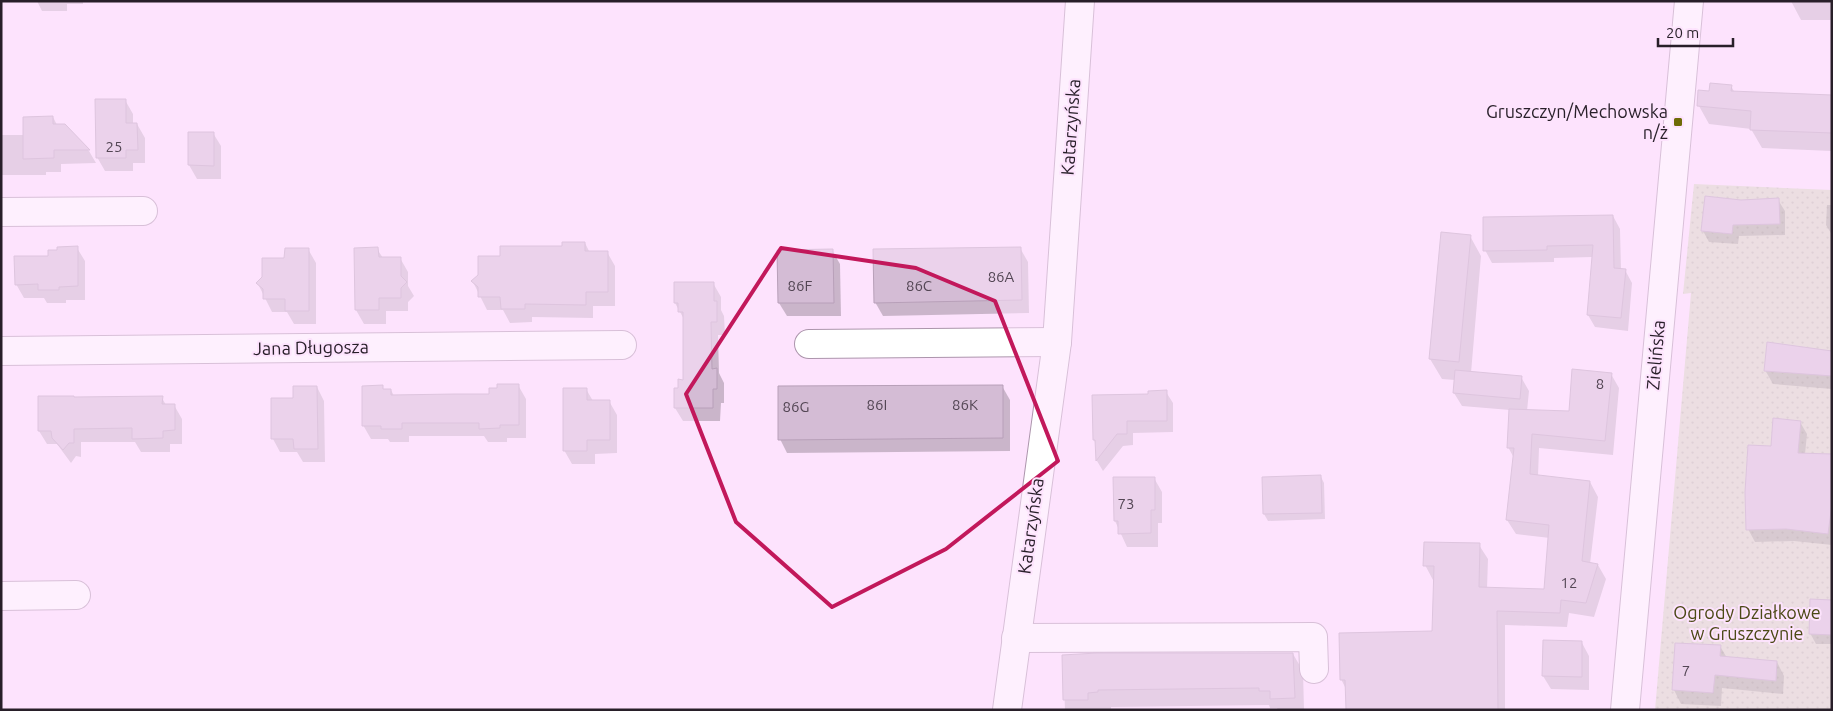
<svg xmlns="http://www.w3.org/2000/svg" width="1833" height="711" viewBox="0 0 1833 711" font-family="Ubuntu,sans-serif">
<style>
.garden{fill:url(#garden-dots)}
.shadow{fill:#0003}
.building{fill:#d4bcd5;stroke:#b8a0b9}
.lines{fill:none;stroke-linecap:round;stroke-linejoin:round}
.street-casing{stroke:#ac95ac;stroke-width:30}
.street{stroke:#fff;stroke-width:28}
.marked{fill:none;stroke:#c2185b;stroke-width:4;stroke-linejoin:round}
.poi-dot{fill:#6e6b07;stroke:#fde3fd;stroke-width:2}
.labels{text-anchor:middle;stroke-width:4;stroke-linejoin:round;paint-order:stroke}
.number-label{font-size:15px;fill:#534654}
.poi-label{font-size:18px;fill:#281f29;stroke:#fde3fd;text-anchor:end}
.street-label{font-size:18px;fill:#281f29;stroke:#fde3fd}
.park-label{font-size:18px;fill:#4b4916;stroke:#fde3fd}
</style>
<defs>
<pattern id="garden-dots" width="8" height="8" patternUnits="userSpaceOnUse" patternTransform="scale(1.25)"><rect width="8" height="8" fill="#d7d7c2"/><path d="M2 2h.1M6 6h.1" fill="none" stroke="#b9b8a7" stroke-width="1.8" stroke-linecap="round"/></pattern>
</defs>
<rect width="100%" height="100%" fill="#fde3fd"/>
<path class="garden" d="M1694,184L1832,190V710H1655L1691,293L1683,294Z"/>
<g class="shadow">
<path d="M37,1H83V4H67V11H42Z"/>
<path d="M1791,1H1832V20H1801Z"/>
<path d="M1731,86L1735,93L1832,97V151L1762,148L1751,129L1709,124L1699,106L1711,92Z"/>
<path d="M125,100L133,114V125L137,124L145,138V163H133V171H105L97,157Z"/>
<path d="M53,117L57,125H65L89,151L96,163L61,164V172H46V175H1V135H24Z"/>
<path d="M189,133H213L221,146V179H197L189,165Z"/>
<path d="M1778,200L1785,211V235L1739,236L1738,244L1709,242L1703,231L1741,201Z"/>
<path d="M1827,205H1832V235L1826,225Z"/>
<path d="M1613,216L1620,229L1621,270H1625L1632,283L1628,331L1595,327L1588,315L1593,257L1554,258V262L1492,263L1485,250Z"/>
<path d="M1470,236L1481,256L1471,373L1521,377L1529,391L1527,411L1570,412L1611,374L1619,388L1613,455L1539,448L1538,476L1590,482L1598,497L1590,564L1598,565L1606,579L1594,617L1569,613L1567,627L1505,625V710H1347L1346,689L1341,679L1433,632L1435,580H1433L1425,565L1479,545L1488,559L1487,589L1545,591L1550,538L1516,534L1507,520L1514,458L1508,447L1510,410L1462,406L1454,393L1455,380L1442,379L1430,359Z"/>
<path d="M585,243L590,253L607,252L615,266V306H593V318L532,317V322L510,323L503,310H487L473,282L501,258Z"/>
<path d="M77,248L85,261V300H66V303H47L44,298H24L16,284Z"/>
<path d="M1020,248L1028,262L1029,313L883,316L875,302Z"/>
<path d="M308,249L316,263V324H294L287,312H272L258,284L286,259Z"/>
<path d="M355,249H377L383,258H400L408,272V286L414,296L408,302V311H386V324H364L356,310Z"/>
<path d="M832,250L840,264L841,316H787L779,303Z"/>
<path d="M713,283L721,297V310L724,316L725,335H718L719,373L724,383V403H721L720,421H683L675,408L679,389L685,381V321L675,303Z"/>
<path d="M1768,343L1832,352V389L1773,384L1765,370Z"/>
<path d="M518,385L526,399V438H507V442H488L484,436H409V442H390L388,439H371L363,425L382,387L384,391L391,390L394,396L490,395L499,389Z"/>
<path d="M1002,386L1010,400V451L787,453L780,439Z"/>
<path d="M317,387L324,401L325,462H303L297,452H280L273,439L295,399Z"/>
<path d="M586,389L593,401H609L617,415V453L595,454V464H572L564,450Z"/>
<path d="M1166,392L1173,403V432L1133,433V445L1123,446L1103,471L1097,461L1096,444L1094,440L1149,396Z"/>
<path d="M74,398H162L166,405H174L182,419V444H170V452H141L135,442H81V457L76,456L71,463L57,444H47L39,431Z"/>
<path d="M1800,422L1807,434L1805,454L1832,455V545L1794,541L1755,542L1748,529L1772,448Z"/>
<path d="M1321,477L1324,483L1325,519L1268,521L1264,514L1263,478Z"/>
<path d="M1154,478L1162,492V523H1158V547H1127L1115,521L1114,479Z"/>
<path d="M1832,602V644H1816L1810,633Z"/>
<path d="M1582,643L1589,656V690L1551,689L1543,676Z"/>
<path d="M1720,646L1727,658L1777,662L1784,676L1783,694L1722,688L1721,706L1681,704L1674,690Z"/>
<path d="M1293,654L1303,671L1304,710H1278L1277,708H1270L1269,705L1111,707V710H1065L1063,656Z"/>
</g>
<g class="building">
<path d="M1710,83L1732,85L1731,91L1832,95V133L1750,130L1751,111L1697,106L1698,90L1709,91Z"/>
<path d="M95,99H126V123H137L138,150H126V158H96Z"/>
<path d="M53,116V124H65L90,150H54V158L23,159V117Z"/>
<path d="M188,132H214V166L188,165Z"/>
<path d="M1705,196L1741,200L1779,198L1780,224L1733,225L1732,234L1701,231Z"/>
<path d="M1613,215L1614,268L1626,269L1621,318L1587,315L1593,245L1547,246V250L1483,251V217Z"/>
<path d="M1441,232L1471,235L1459,362L1429,359Z"/>
<path d="M562,242H585V251H608V292H586V305L525,304V309H501L500,297H478V287L471,281L478,275V256H500V246H562Z"/>
<path d="M78,246V286L59,287V290H38V284L15,285L14,256H48V250H57V247Z"/>
<path d="M378,247L379,257H401V276L407,282L401,288V298H379V310H355L354,248Z"/>
<path d="M1021,247L1022,300L874,303L873,249Z"/>
<path d="M285,248H309V311H285V299H263V289L256,283L262,277V258H284Z"/>
<path d="M833,249L834,303H778L777,250Z"/>
<path d="M674,282H714V301H717V322H711L712,369L717,368V389H713V408H674V388H678V379L683,380V312H678V303H674Z"/>
<path d="M1767,342L1832,351V376L1764,371Z"/>
<path d="M1572,369L1612,373L1605,441L1532,434L1530,474L1590,481L1582,561L1598,564L1586,603L1561,600L1560,613L1497,611L1498,710H1346L1345,680H1340L1339,633L1432,631L1434,566H1423L1424,542L1480,543L1479,587L1544,589L1549,525L1506,520L1514,448H1507L1509,409L1569,411Z"/>
<path d="M1455,370L1522,376L1520,399L1453,393Z"/>
<path d="M497,384H519V425H500V428L479,429V423H402V429H381V426H362V386L383,385V389H391V395L455,394H489V388H497Z"/>
<path d="M1003,385V438L778,440V386Z"/>
<path d="M293,386H317L318,449H294L293,439H271V398H293Z"/>
<path d="M563,388H587V400H610V440H587V451H563Z"/>
<path d="M1167,390V421H1127V434H1117L1096,461L1095,440H1093L1092,395L1148,394V391Z"/>
<path d="M38,396H74V397L163,396L162,404H175V430L163,431V438L132,439V428L74,429V443H69L63,450L52,438L51,431H38Z"/>
<path d="M1773,418L1801,421L1798,453L1832,454V504L1828,534L1786,529L1746,530L1745,492L1748,445L1771,446Z"/>
<path d="M1321,475L1322,513L1263,514L1262,477Z"/>
<path d="M1113,477H1155V510H1151V533L1118,534V521H1114Z"/>
<path d="M1810,599L1832,600V635L1809,634Z"/>
<path d="M1543,640L1582,641V677L1542,676Z"/>
<path d="M1675,643L1721,645L1720,656L1777,661L1776,681L1715,675L1713,693L1672,690Z"/>
<path d="M1097,653H1293L1295,698L1270,699V691H1259V688L1098,690V692L1088,693V700H1063L1062,655Z"/>
</g>
<g class="lines">
<g class="street-casing">
<g id="street">
<path d="M1,212L143,211"/>
<path d="M809,344L1057,342"/>
<path d="M1,351L622,345"/>
<path d="M1,596L76,595"/>
<path d="M1016,638L1313,637L1314,669"/>
<path d="M1007,710L1057,342L1080,1"/>
<path d="M1625,710L1689,1"/>
</g>
</g>
<use href="#street" class="street"/>
</g>
<path d="M0 0H1833V711H0ZM781,248L916,268L995,301L1058,461L946,549L832,607L736,522L686,394Z" fill="#fde3fd" fill-opacity=".55" fill-rule="evenodd"/>
<path class="marked" d="M781,248L916,268L995,301L1058,461L946,549L832,607L736,522L686,394Z"/>
<rect class="poi-dot" x="1673" y="117" width="10" height="10" rx="2.5"/>
<g class="labels">
<g class="number-label">
<text x="114" y="152">25</text>
<text x="1001" y="282">86A</text>
<text x="800" y="291">86F</text>
<text x="919" y="291">86C</text>
<text x="1600" y="389">8</text>
<text x="877" y="410">86I</text>
<text x="965" y="410">86K</text>
<text x="796" y="412">86G</text>
<text x="1126" y="509">73</text>
<text x="1569" y="588">12</text>
<text x="1686" y="676">7</text>
</g>
<g class="poi-label">
<text x="1668" y="118">Gruszczyn/Mechowska<tspan x="1668" dy="21">n/ż</tspan></text>
</g>
<g class="street-label">
<text transform="translate(1071 127) rotate(-86)" y="6">Katarzyńska</text>
<text transform="translate(311 348) rotate(-1)" y="6">Jana Długosza</text>
<text transform="translate(1656 355) rotate(-85)" y="6">Zielińska</text>
<text transform="translate(1031 526) rotate(-82)" y="6">Katarzyńska</text>
</g>
<g class="park-label">
<text x="1747" y="619">Ogrody Działkowe<tspan x="1747" dy="21">w Gruszczynie</tspan></text>
</g>
</g>
<rect width="1833" height="711" fill="none" stroke="#281f29" stroke-width="5"/>
<path d="M1658 38v8h75v-8" fill="none" stroke="#281f29" stroke-width="2.5"/>
<text x="1666" y="38" font-size="15" fill="#281f29" stroke="#fde3fd" stroke-width="4" paint-order="stroke">20 m</text>
</svg>
